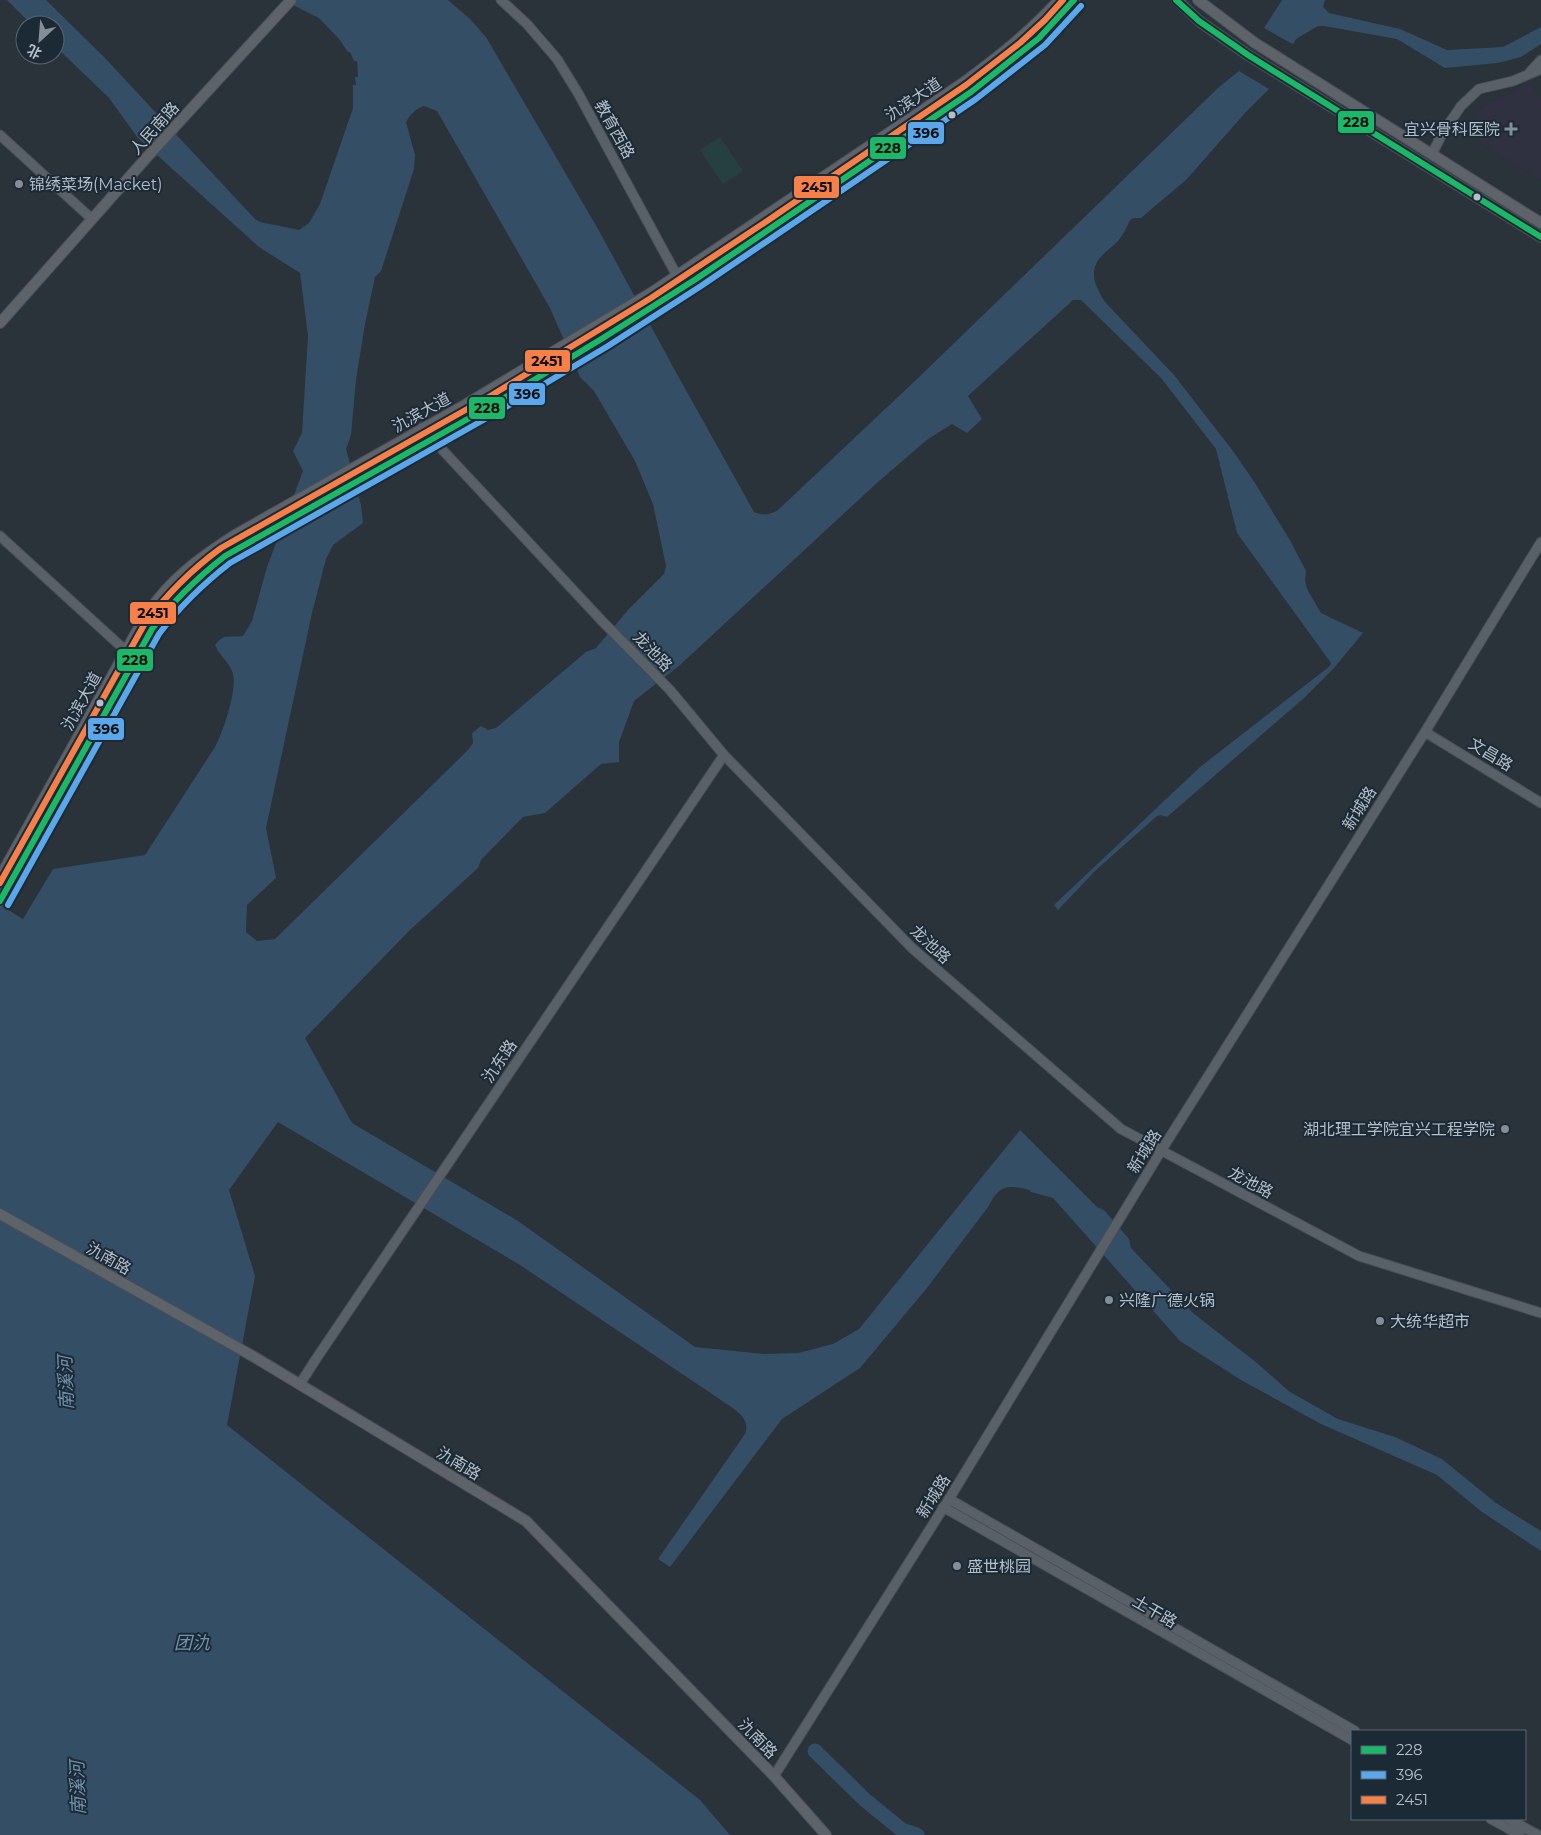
<svg xmlns="http://www.w3.org/2000/svg" width="1541" height="1835" viewBox="0 0 1541 1835" font-family="Montserrat,'Noto Sans SC',sans-serif">
<style>
.medical{fill:#2f3040}
.green{fill:#264041}
.water{fill:#344e65;fill-rule:evenodd}
.pier{fill:#2a323a}
.lines{fill:none;stroke-linecap:round;stroke-linejoin:round}
.river{stroke:#344e65;stroke-width:15}
.minor-casing{stroke:#484e54;stroke-width:11}
.major-casing{stroke:#484f57;stroke-width:12}
.minor{stroke:#5a6068;stroke-width:9}
.major{stroke:#5d6369;stroke-width:10}
.bus-1-casing{stroke:#1c2a36;stroke-width:10}
.bus-2-casing{stroke:#1c2a36;stroke-width:10}
.bus-3-casing{stroke:#1c2a36;stroke-width:10}
.bus-1{stroke:#1ab867;stroke-width:6}
.bus-2{stroke:#5aa8eb;stroke-width:6}
.bus-3{stroke:#f78048;stroke-width:6}
.bus-dot{fill:#b4bfcb;stroke:#1c2a36;stroke-width:2}
.poi-dot{fill:#848e98;stroke:#1c2a36;stroke-width:2}
.labels{text-anchor:middle;stroke-width:4;stroke-linejoin:round;paint-order:stroke}
.street-label{font-size:16px;fill:#b4bfcb;stroke:#1c2a36}
.poi-label{font-size:16px;fill:#b4bfcb;stroke:#1c2a36;text-anchor:start}
.water-label{font-size:18px;font-style:italic;fill:#7194b1;stroke:#1c2a36}
.line-badge{stroke:#1c2a36;stroke-width:2}
.pale-badge-label{font-size:14px;text-anchor:middle;font-weight:bold;fill:#111}
</style>
<rect width="100%" height="100%" fill="#2a323a"/>
<path class="medical" d="M1528,80L1541,99V180L1481,144L1478,134L1484,125L1473,117L1490,102L1508,95Z"/>
<path class="green" d="M720,137L743,171L723,184L700,150Z"/>
<path class="water" d="M7,0H46L104,57L255,219L260,222L299,230L309,223L320,204L353,108V85H356L355,77H358L357,61H354L350,52H348L339,39L319,18L283,0H448L470,19L486,37L598,229L677,374L754,512C763,516 769,515 778,510L917,379L1219,87L1239,71L1264,28L1282,0H1325L1323,7L1329,13L1400,29L1447,50L1503,47L1541,27V44L1521,57L1498,63L1445,68L1397,39L1324,26H1318L1296,39L1269,89L1246,112L1186,180L1141,218H1134L1130,220C1127,227 1123,235 1118,241C1113,247 1105,251 1100,258C1088,272 1096,288 1105,302L1174,375L1233,451L1255,483L1291,542L1306,571L1305,580L1307,589L1321,613L1363,633L1334,668L1304,698L1167,817L1161,815L1157,816L1096,870L1058,910L1054,905L1200,767L1330,666L1331,663L1237,533L1216,449L1161,378L1081,300H1073L968,396L982,419L967,433L952,424L928,439L878,482L680,665L634,701L619,742V762L601,764L545,813L523,817L481,860L478,868L410,930L305,1038L352,1123L518,1221L695,1347L764,1354L798,1353L833,1344L859,1329L1020,1130L1097,1207L1104,1210L1129,1239L1131,1248L1193,1313L1257,1363L1290,1392L1338,1419L1395,1437L1442,1459L1496,1503L1541,1531V1551L1482,1512L1437,1475L1321,1424L1241,1380L1180,1341L1053,1198L1031,1192L1029,1190C1006,1184 999,1186 988,1207L927,1288L860,1368L782,1419L670,1567L658,1559L745,1434C752,1416 730,1407 718,1398L520,1265L278,1122L229,1190L255,1276L227,1425L700,1800L730,1835H0V905L23,919L53,869L145,855L215,747C223,732 239,686 232,671C228,661 219,655 215,645C224,633 229,638 243,636L252,621L267,567L303,471L293,451L302,433L308,336L300,273L259,247L138,138L109,98L55,46V25H32ZM424,106L437,111L550,308L580,377L594,391L635,461L653,504L666,566L664,574L628,610L596,648L586,652L496,728L488,730L481,726L472,733L473,743L468,750L275,939L257,941L246,932L247,905L276,878L266,828L312,613L326,559L333,545L363,523L361,505L346,449L351,435L356,380L365,324L375,277L381,271L414,169L415,155L406,122C411,114 415,109 424,106Z"/>
<path class="pier" d="M1264,28L1294,45L1269,89L1239,71Z"/>
<g class="lines">
<path class="river" d="M815,1751L865,1800L902,1830L917,1835"/>
<g class="minor-casing">
<g id="minor">
<path d="M501,0L527,24L557,59L578,93L683,287"/>
<path d="M1530,72L1541,60"/>
<path d="M0,135L92,219"/>
<path d="M1432,154L1442,134L1461,106L1479,89L1513,81L1541,69"/>
<path d="M422,428L602,621L670,690L724,755L912,948L1121,1129L1359,1256L1541,1313"/>
<path d="M0,536L126,651"/>
<path d="M1425,732L1541,803"/>
<path d="M300,1384L316,1359L724,755"/>
<path d="M949,1499L1355,1731"/>
<path d="M943,1507L1352,1740"/>
<path d="M774,1776L949,1499L1161,1151L1425,732L1541,542"/>
<path d="M1491,1819L1520,1835"/>
<path d="M1509,1819L1538,1835"/>
</g>
</g>
<g class="major-casing">
<g id="major">
<path d="M1177,0L1199,21L1248,55L1541,237"/>
<path d="M1198,0L1255,43L1541,223"/>
<path d="M0,323L148,156L291,0"/>
<path d="M0,877L141,624C147,615 152,606 159,598C180,572 207,553 235,535L463,406L651,293L963,83C998,57 1030,32 1059,0"/>
<path d="M0,901L152,629C175,597 194,580 225,556C370,475 516,395 656,305C763,236 867,163 971,92C1008,64 1046,37 1074,0"/>
<path d="M0,1214L256,1358L526,1521L774,1776L826,1835"/>
</g>
</g>
<use href="#minor" class="minor"/>
<use href="#major" class="major"/>
<g class="bus-1-casing">
<g id="bus-1">
<path d="M1176,0L1199,21L1248,55L1541,237"/>
<path d="M0,901L152,629C173,601 197,578 225,556L496,403L603,338L696,279L971,92L1039,38L1074,0"/>
</g>
</g>
<g class="bus-2-casing">
<path id="bus-2" d="M8,905L159,634C180,606 203,584 230,563L501,410L608,346L701,286L976,99L1045,45L1081,6"/>
</g>
<g class="bus-3-casing">
<path id="bus-3" d="M0,883L144,625C166,595 191,570 221,548L492,395L651,298L770,219L966,85L1020,43L1045,20L1063,0"/>
</g>
<use href="#bus-1" class="bus-1"/>
<use href="#bus-2" class="bus-2"/>
<use href="#bus-3" class="bus-3"/>
</g>
<g class="bus-dot">
<circle cx="952" cy="115" r="4.5"/>
<circle cx="1477" cy="197" r="4.5"/>
<circle cx="100" cy="703" r="4.5"/>
</g>
<g class="poi-dot">
<path d="M1508.5 121.5h5v5h5v5h-5v5h-5v-5h-5v-5h5z"/>
<circle cx="19" cy="184" r="5"/>
<circle cx="1505" cy="1129" r="5"/>
<circle cx="1109" cy="1300" r="5"/>
<circle cx="1380" cy="1321" r="5"/>
<circle cx="957" cy="1566" r="5"/>
</g>
<g class="labels">
<g class="street-label">
<text transform="translate(913 99) rotate(-34)" y="6">氿滨大道</text>
<text transform="translate(154 128) rotate(-48)" y="6">人民南路</text>
<text transform="translate(615 129) rotate(61)" y="6">教育西路</text>
<text transform="translate(421 412) rotate(-29)" y="6">氿滨大道</text>
<text transform="translate(653 651) rotate(46)" y="6">龙池路</text>
<text transform="translate(81 701) rotate(-61)" y="6">氿滨大道</text>
<text transform="translate(1491 754) rotate(31)" y="6">文昌路</text>
<text transform="translate(1359 808) rotate(-58)" y="6">新城路</text>
<text transform="translate(931 944) rotate(43)" y="6">龙池路</text>
<text transform="translate(499 1061) rotate(-56)" y="6">氿东路</text>
<text transform="translate(1144 1151) rotate(-58)" y="6">新城路</text>
<text transform="translate(1251 1182) rotate(28)" y="6">龙池路</text>
<text transform="translate(109 1258) rotate(29)" y="6">氿南路</text>
<text transform="translate(459 1463) rotate(31)" y="6">氿南路</text>
<text transform="translate(933 1496) rotate(-58)" y="6">新城路</text>
<text transform="translate(1155 1611) rotate(30)" y="6">土干路</text>
<text transform="translate(758 1738) rotate(46)" y="6">氿南路</text>
</g>
<g class="poi-label">
<text x="1500" y="135" text-anchor="end">宜兴骨科医院</text>
<text x="29" y="190">锦绣菜场(Macket)</text>
<text x="1495" y="1135" text-anchor="end">湖北理工学院宜兴工程学院</text>
<text x="1119" y="1306">兴隆广德火锅</text>
<text x="1390" y="1327">大统华超市</text>
<text x="967" y="1572">盛世桃园</text>
</g>
<g class="water-label">
<text transform="translate(66 1383) rotate(-92)" y="6">南溪河</text>
<text x="192" y="1649">团氿</text>
<text transform="translate(78 1788) rotate(-92)" y="6">南溪河</text>
</g>
</g>
<g class="line-badge">
<rect x="1337" y="110" width="38" height="24" rx="5" fill="#1ab867"/>
<rect x="907" y="121" width="38" height="24" rx="5" fill="#5aa8eb"/>
<rect x="869" y="136" width="38" height="24" rx="5" fill="#1ab867"/>
<rect x="793" y="175" width="47" height="24" rx="5" fill="#f78048"/>
<rect x="524" y="349" width="47" height="24" rx="5" fill="#f78048"/>
<rect x="508" y="382" width="38" height="24" rx="5" fill="#5aa8eb"/>
<rect x="468" y="396" width="38" height="24" rx="5" fill="#1ab867"/>
<rect x="129" y="601" width="48" height="24" rx="5" fill="#f78048"/>
<rect x="116" y="648" width="38" height="24" rx="5" fill="#1ab867"/>
<rect x="87" y="717" width="38" height="24" rx="5" fill="#5aa8eb"/>
</g>
<g class="pale-badge-label">
<text x="1356" y="127">228</text>
<text x="926" y="138">396</text>
<text x="888" y="153">228</text>
<text x="817" y="192">2451</text>
<text x="547" y="366">2451</text>
<text x="527" y="399">396</text>
<text x="487" y="413">228</text>
<text x="153" y="618">2451</text>
<text x="135" y="665">228</text>
<text x="106" y="734">396</text>
</g>
<rect x="1351" y="1730" width="175" height="90" fill="#1c2a36" stroke="#596672"/>
<rect x="1361" y="1746" width="25" height="8" fill="#1ab867" stroke="#596672"/>
<text x="1396" y="1755" font-size="15" fill="#b4bfcb">228</text>
<rect x="1361" y="1771" width="25" height="8" fill="#5aa8eb" stroke="#596672"/>
<text x="1396" y="1780" font-size="15" fill="#b4bfcb">396</text>
<rect x="1361" y="1796" width="25" height="8" fill="#f78048" stroke="#596672"/>
<text x="1396" y="1805" font-size="15" fill="#b4bfcb">2451</text>
<g transform="translate(40 40) rotate(206)"><circle r="24" fill="#1c2a36" stroke="#596672"/>
<path d="M0-4L9 19L0 12L-9 19Z" fill="#848e98"/>
<text y="-8" font-size="14" font-weight="bold" text-anchor="middle" fill="#b4bfcb">北</text>
</g>
</svg>
